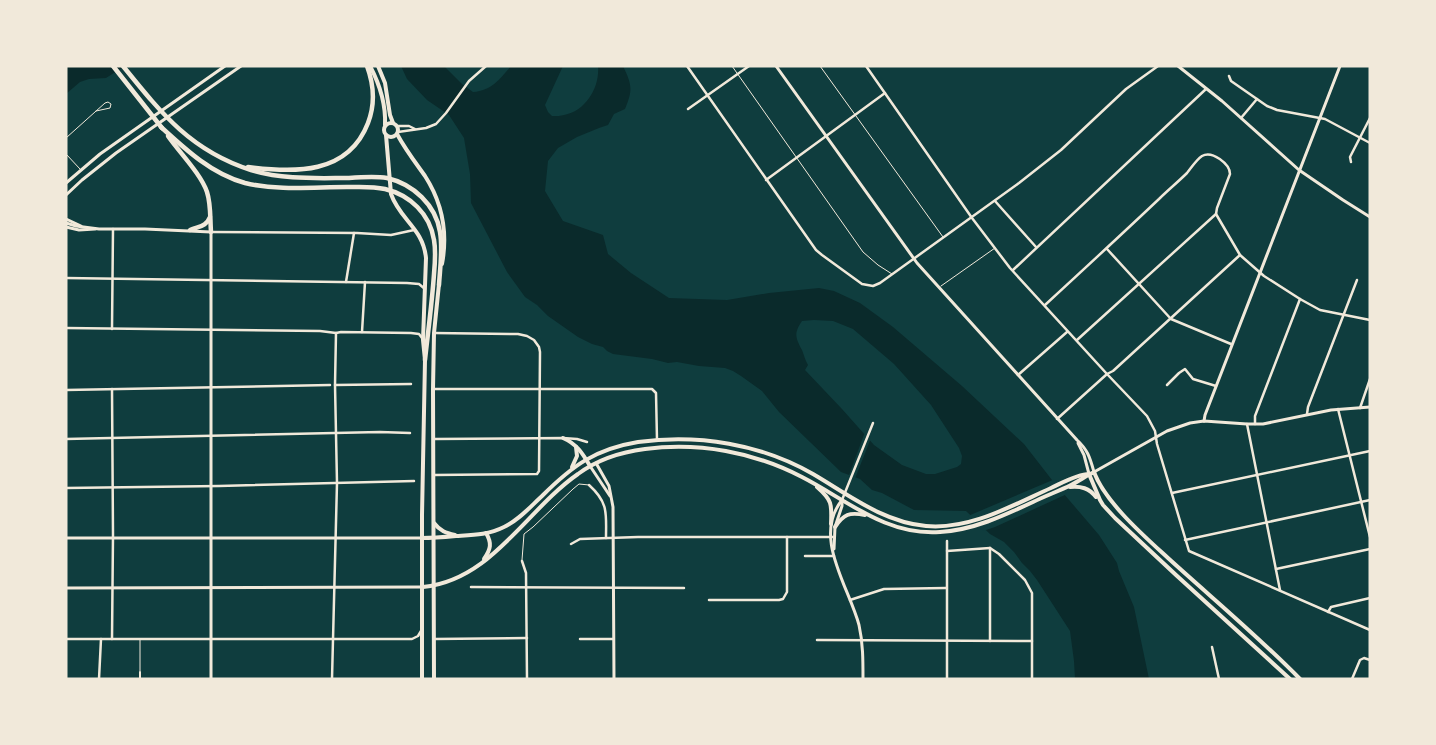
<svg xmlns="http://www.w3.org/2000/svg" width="1436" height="745" viewBox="0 0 1436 745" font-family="'Playfair Display',serif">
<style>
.water{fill:#0a2a2b;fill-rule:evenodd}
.pier{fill:#0f3d3e}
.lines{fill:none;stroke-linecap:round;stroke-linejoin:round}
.service{stroke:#f1e9da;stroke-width:1}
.pedestrian{stroke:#f1e9da;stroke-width:2}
.minor{stroke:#f1e9da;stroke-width:2.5}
.tertiary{stroke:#f1e9da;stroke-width:3}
.secondary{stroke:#f1e9da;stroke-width:3}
.primary{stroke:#f1e9da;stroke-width:4}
.motorway{stroke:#f1e9da;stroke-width:4.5}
</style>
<rect width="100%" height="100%" fill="#0f3d3e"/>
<g class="water">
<path d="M66,66H125L106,78L89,79L80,82L66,94Z"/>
<path d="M401,66H444L462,84L473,92C492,90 499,80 511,66H563L545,105L548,112L552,116C556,116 561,116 564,115C586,111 600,87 598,66H623C632,85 633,90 625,109L614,114L608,125L599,128L577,137L558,148L548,161L545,191L563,221L603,235L608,254L631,273L669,298L727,300L769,293L819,288L834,291L860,303L893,327L962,386L1024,444L1052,480L1099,535L1117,563L1119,571L1134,607L1149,679H1075L1074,661L1070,631L1037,580L1030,571L1022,563L1014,552L1004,542L990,534L966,511L914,510L882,493L872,490L860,479L841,472L779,412L762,391L741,376L733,371L725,368L699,366L677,362L668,363L652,359L613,354L607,351L603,347L592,344L578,337L548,316L537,305L525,297L507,272L471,203L470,174L464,138L449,115L427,100L407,79ZM814,320L833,321L853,329L894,364L931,405L959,448L962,456L961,464L957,467L935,474H926L902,465L874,445L842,409L805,370L808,365C805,360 804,355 802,350C795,337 794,333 802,321Z"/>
</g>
<g class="pier">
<path d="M865,432L871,438L854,481L848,478Z"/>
<path d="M1055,479L1067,494L995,527L983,531L968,516Z"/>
</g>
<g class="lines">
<g class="service">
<path d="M732,66L863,252L878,265L892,274"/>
<path d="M820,66L943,237"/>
<path d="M66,138L105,103L108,102L111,104L110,108L96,111"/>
<path d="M66,154L80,169"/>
<path d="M941,286L995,248"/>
<path d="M522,560L524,534L533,527L573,489L579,484L589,485"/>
<path d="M140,671V640"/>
</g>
<path class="pedestrian" d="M140,672V679"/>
<g class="minor">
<path d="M687,66L816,250L822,255L862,284L873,286L880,283L1019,183L1061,150L1126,89L1158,66"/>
<path d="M866,66L972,218L1010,268L1107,374L1147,416L1155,431L1157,444L1189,551L1370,630"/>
<path d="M1229,76L1231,81L1267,106L1277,110L1325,119L1370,143"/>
<path d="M688,109L749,66"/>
<path d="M1241,118L1257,99"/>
<path d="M398,126H409L415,129"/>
<path d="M398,132L426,128L436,124L446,113L469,81L486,66"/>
<path d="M1351,162L1350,157L1370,118"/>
<path d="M766,180L885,93"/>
<path d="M995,201L1036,247"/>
<path d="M1216,214L1240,255L1264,276L1300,299L1320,310L1370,320"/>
<path d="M211,232L357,233L391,235L414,230"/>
<path d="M1107,249L1171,319L1231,344"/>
<path d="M1013,270L1206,89"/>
<path d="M66,278L407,283L419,284L425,289"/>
<path d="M346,282L354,233"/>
<path d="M1045,305C1083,270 1121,235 1159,199C1168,190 1178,182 1187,173C1192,167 1196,160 1202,156C1212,150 1230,164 1230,174L1217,208L1216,214L1077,340"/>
<path d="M66,328L320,331L336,333L341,332L411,333L419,334L422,338"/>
<path d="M112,329L113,229"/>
<path d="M362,332L365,282"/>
<path d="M1018,375L1067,332"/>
<path d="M335,385L411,384"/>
<path d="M1167,385L1179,373L1185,369L1193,379L1216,386"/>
<path d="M433,389H652L656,393L657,440"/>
<path d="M66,390L330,385"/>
<path d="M1360,408L1370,379"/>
<path d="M1338,409L1370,537"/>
<path d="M1307,414L1308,407L1357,280"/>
<path d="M1057,419L1107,374L1113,371L1240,255"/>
<path d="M1247,424L1280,590"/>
<path d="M1255,424V416L1300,299"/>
<path d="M66,439L380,432L410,433"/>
<path d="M434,439L563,438L577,439L587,442"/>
<path d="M434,475L537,474L539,471L540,352L539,347L534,340L527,336L518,334L434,333"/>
<path d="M589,485C609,503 606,514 606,538"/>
<path d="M66,488L219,486L414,481"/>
<path d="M1172,493L1370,451"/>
<path d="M842,500L873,423"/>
<path d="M1185,540L1370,500"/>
<path d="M947,541V679"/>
<path d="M571,544L580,539L638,537H833"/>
<path d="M990,548L999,554L1025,580L1032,593V679"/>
<path d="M947,551L990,548"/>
<path d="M805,556H834"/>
<path d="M522,561L526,573L527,679"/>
<path d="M1276,569L1370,549"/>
<path d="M471,587L684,588"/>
<path d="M709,600H779L783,599L787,592V537"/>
<path d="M850,600L884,589L946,588"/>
<path d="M1328,612L1331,607L1370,598"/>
<path d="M66,639H412L418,636L421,631"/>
<path d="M112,639L113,535L112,389"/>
<path d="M434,639L527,638"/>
<path d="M580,639H613"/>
<path d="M817,640L1032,641"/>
<path d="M990,641V548"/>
<path d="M1212,647L1219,679"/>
<path d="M99,679L101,639"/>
<path d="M332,679L337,483L335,385L336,333"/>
<path d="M1352,679L1360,660L1364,658L1370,660"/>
</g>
<g class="tertiary">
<path d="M776,66L917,263L1077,440C1088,450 1090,458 1094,472"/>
<path d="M1178,66L1222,101L1299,170L1343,200L1370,217"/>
<path d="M66,227L79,230L95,229"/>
<path d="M1204,421L1205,415L1340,66"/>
<path d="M1078,443L1084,455L1089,474"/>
<path d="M596,463L609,486L613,507L614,679"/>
<path d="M590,466L610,496"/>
<path d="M842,500C812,537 849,587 859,625C863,643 863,660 863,679"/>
<path d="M834,549L835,527L842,506V500"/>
<path d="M211,679V232"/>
</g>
<g class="secondary">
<path d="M66,183L100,154L225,66"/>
<path d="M66,195L82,180L116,153L241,66"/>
<path d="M66,219L81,226"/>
<path d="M66,223L76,226L99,229H145L211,232"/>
<path d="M1094,472L1167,431L1190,423L1204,421L1247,424H1263L1331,410L1370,407"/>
<path d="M66,538H422"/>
<path d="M66,588L423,587"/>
</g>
<g class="primary">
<path d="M370,66C380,85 386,104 385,125"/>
<path d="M378,66L385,83L390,115L393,123"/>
<circle cx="391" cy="130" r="7"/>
<path d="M397,134C405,149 415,162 425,176C443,204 448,232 442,264"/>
<path d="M386,135L391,194C400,220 423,228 426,258L423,340L425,360L422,515V679"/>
<path d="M563,438C577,444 583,454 590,466"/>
<path d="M572,467L577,456L576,447"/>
<path d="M1089,474L1100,500L1103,505L1115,518L1176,575L1290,679"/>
<path d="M817,487C832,500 832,504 831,524"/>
<path d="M1070,487C1081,486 1089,488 1096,497"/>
<path d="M434,523C440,531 446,533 455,535"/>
<path d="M835,527C844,514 849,512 865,515"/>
<path d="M422,538C434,538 445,537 456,536C473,535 488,535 504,527C519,520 530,507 542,496C572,466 595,449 638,442C699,434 761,444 813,474C849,495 883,522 926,526C970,530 1011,506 1051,488C1062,483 1077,474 1089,474"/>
<path d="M484,559C491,549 492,543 486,533"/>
<path d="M423,587C492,580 526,510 578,474C597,460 621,452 645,449C699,442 754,452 802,477C847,500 886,536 940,532C973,530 1003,516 1033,502C1045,496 1059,491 1071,485C1079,481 1086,476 1094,472C1105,502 1144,536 1168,558C1212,598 1258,636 1300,679"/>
<path d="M434,679L433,389L434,333L439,284"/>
</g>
<g class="motorway">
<path d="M113,66L162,128"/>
<path d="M123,66C161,113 191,151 251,170C282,180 317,178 349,178C362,177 375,176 387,178C413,184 436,205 440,232C443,249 440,268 439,285"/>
<path d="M161,127C186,150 212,174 245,183C278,191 314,187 347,187C360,187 372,186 385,189C410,195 430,214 434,240C436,251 435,263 434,274C432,303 428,332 425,360"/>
<path d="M168,136C179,152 201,174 207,192C211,204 210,218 211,232"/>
<path d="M248,167C294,173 348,175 368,123C375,105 374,85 367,66"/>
<path d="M190,230C199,226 206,227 210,217"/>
</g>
</g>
<rect width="1436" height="745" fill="none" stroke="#f1e9da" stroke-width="135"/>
</svg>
